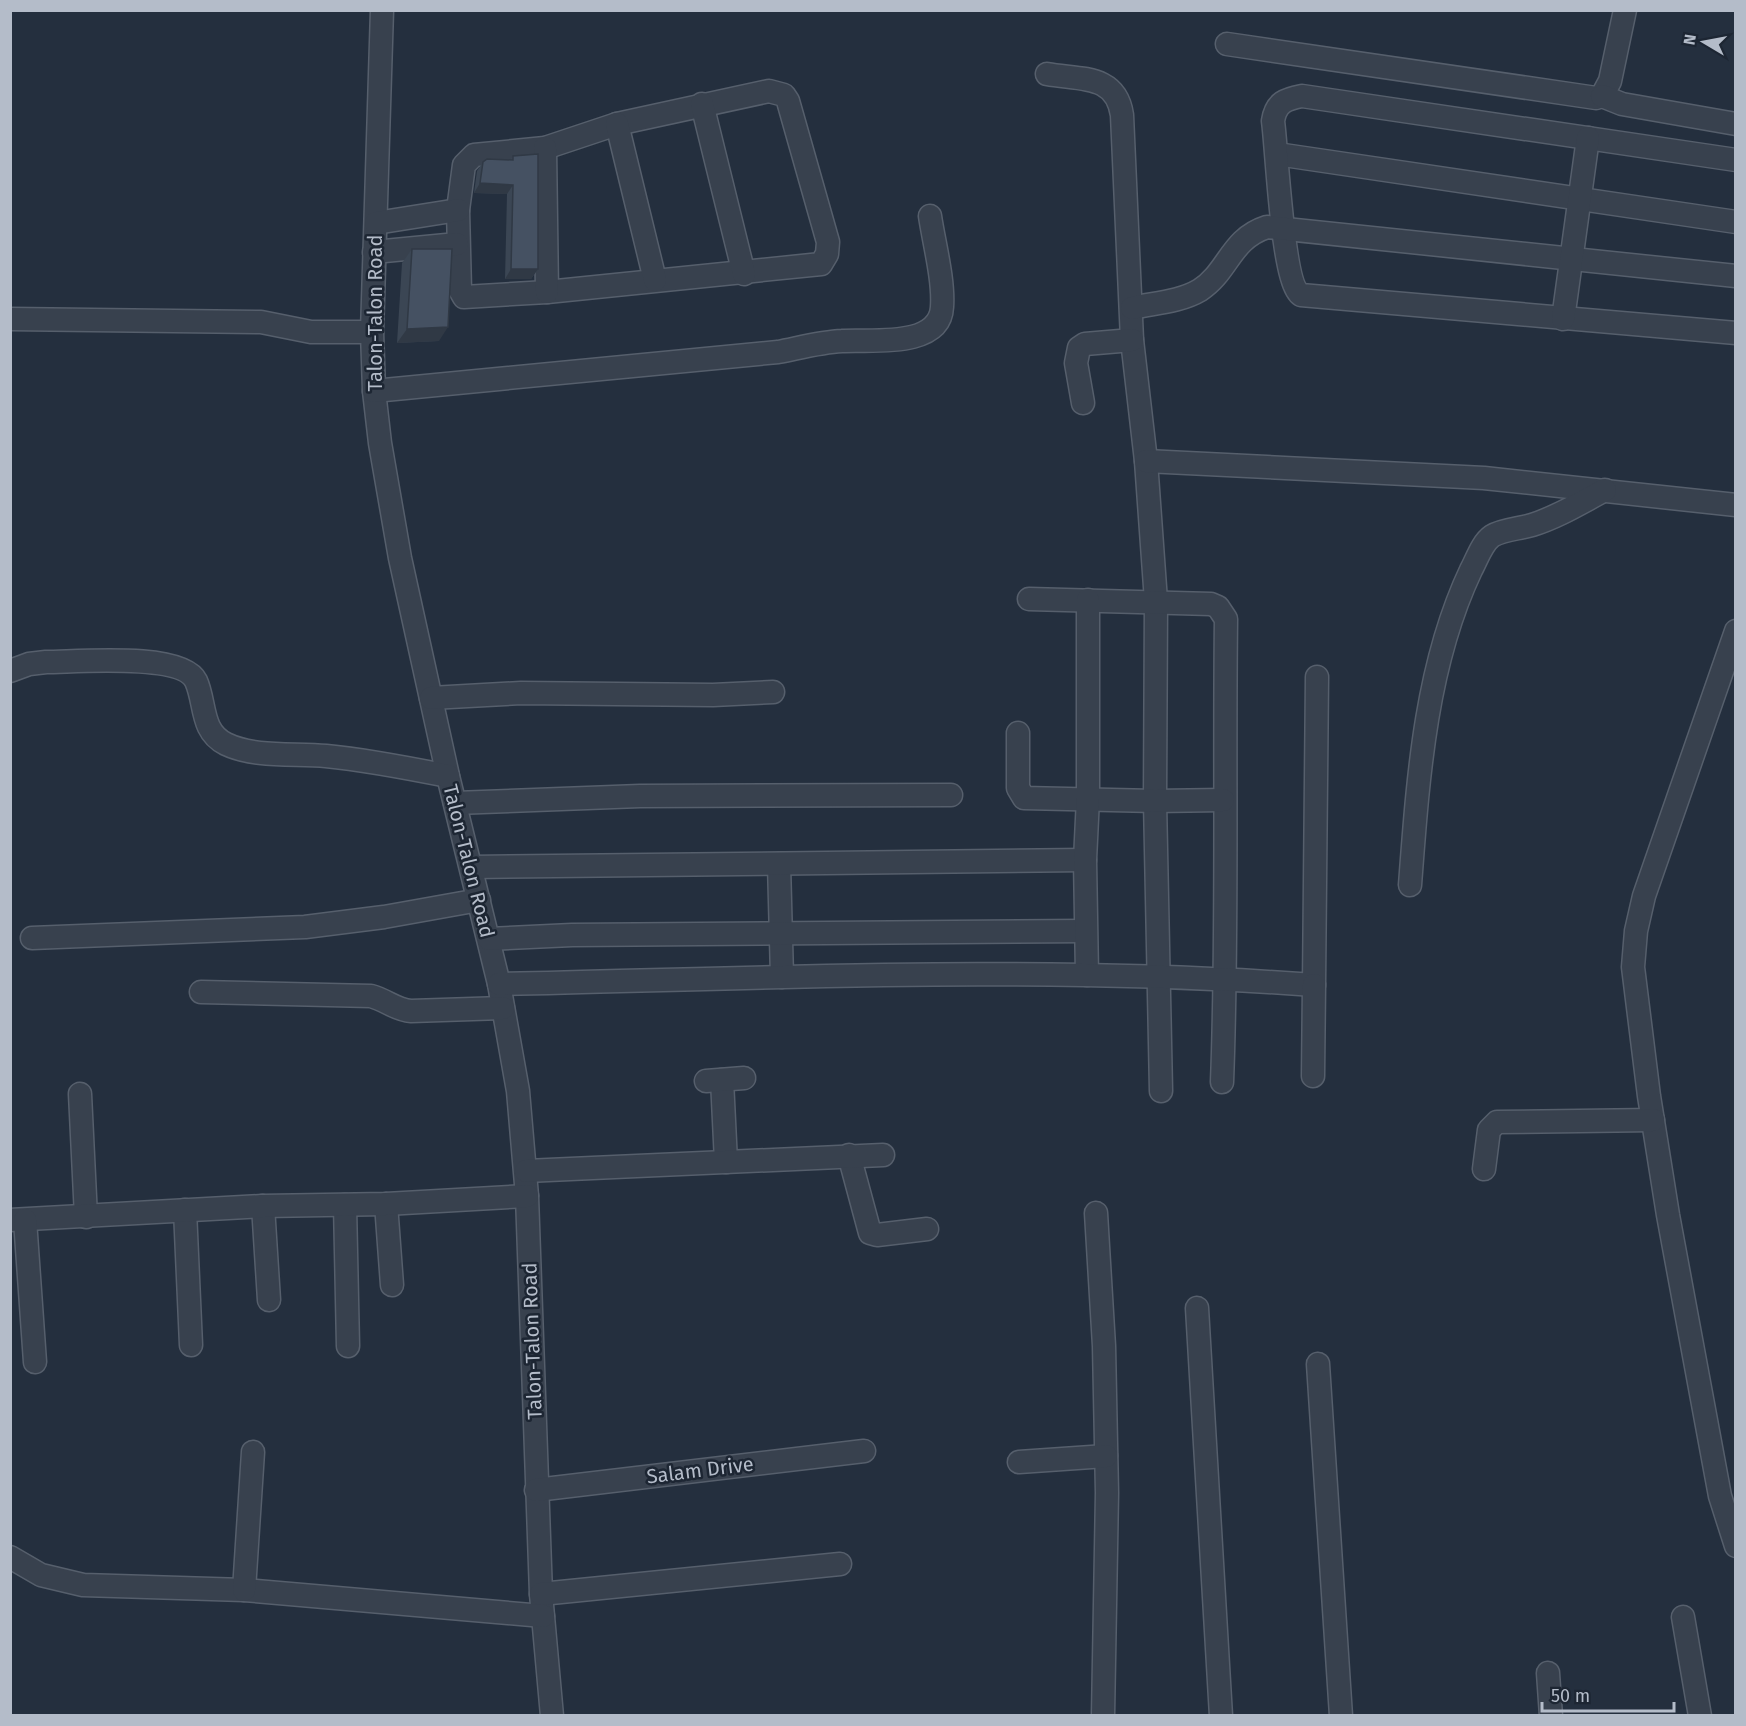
<svg xmlns="http://www.w3.org/2000/svg" width="1746" height="1726" viewBox="0 0 1746 1726" font-family="'Fira Sans',sans-serif">
<style>
.lines{fill:none;stroke-linecap:round;stroke-linejoin:round}
.minor-casing{stroke:#565f6c;stroke-width:25}
.minor{stroke:#38414e;stroke-width:22}
.wall{fill:#3b4654}
.shaded-wall{fill:#303945}
.building{fill:#455162;stroke:#303945;stroke-width:1.5}
.labels{text-anchor:middle;stroke-width:5;stroke-linejoin:round;paint-order:stroke}
.street-label{font-size:20px;fill:#b4bcc9;stroke:#1d2633}
</style>
<rect width="100%" height="100%" fill="#242f3e"/>
<g class="lines">
<g class="minor-casing">
<g id="minor">
<path d="M382,10L372,332L374,391L380,443L400,558L448,776L499,984L518,1091L527,1196L541,1594L552,1716"/>
<path d="M1227,44L1596,98L1602,96L1610,81L1625,10"/>
<path d="M1047,74C1081,80 1116,74 1122,115L1132,340L1146,461L1156,601L1155,801L1161,1091"/>
<path d="M769,91L784,95L788,101L828,242L827,254L821,264L547,292L464,297L460,290L458,210L464,165L474,155L545,148L617,124Z"/>
<path d="M1602,96L1622,104L1736,124"/>
<path d="M702,104L744,274"/>
<path d="M617,124L655,280"/>
<path d="M545,148L547,292"/>
<path d="M1277,154L1736,222"/>
<path d="M1736,160L1302,96C1286,99 1276,102 1273,121C1277,149 1282,283 1301,295L1736,333"/>
<path d="M376,223L458,210"/>
<path d="M374,252L457,244"/>
<path d="M1132,308C1154,303 1180,302 1200,290C1229,271 1230,239 1267,227L1736,276"/>
<path d="M10,319L261,322L311,332H372"/>
<path d="M1563,319L1588,138"/>
<path d="M374,391L778,352C799,348 821,342 842,341C869,339 940,349 942,307C944,280 934,243 930,216"/>
<path d="M1083,403L1076,363L1079,348L1085,344L1132,340"/>
<path d="M1146,461L1484,478L1736,505"/>
<path d="M1029,599L1211,604L1218,607L1226,619C1224,773 1228,928 1222,1082"/>
<path d="M1736,631L1644,896L1636,931L1633,967L1649,1096L1668,1215L1720,1496L1736,1546"/>
<path d="M10,671L29,664L46,662C76,662 182,652 196,681C206,703 200,731 226,744C255,758 295,753 326,756C367,760 408,768 448,776"/>
<path d="M431,698L521,693L713,695L773,692"/>
<path d="M1018,733V788L1024,798L1155,801L1223,800"/>
<path d="M455,803L640,796L951,795"/>
<path d="M779,864L782,977"/>
<path d="M472,867L1085,860"/>
<path d="M1410,885C1418,780 1425,667 1471,570C1477,559 1482,543 1492,536C1504,529 1519,529 1532,525C1558,517 1582,502 1605,490"/>
<path d="M32,938L305,927L384,917L479,900"/>
<path d="M489,939L572,935L1085,931"/>
<path d="M1087,975L1085,860L1088,798V600"/>
<path d="M499,984C770,978 1043,965 1314,985L1317,677"/>
<path d="M201,992L371,996C386,1000 396,1010 411,1011L503,1008"/>
<path d="M1313,1076L1314,985"/>
<path d="M722,1080L726,1162"/>
<path d="M706,1081L744,1078"/>
<path d="M80,1094L86,1217"/>
<path d="M849,1155L870,1233L877,1235L927,1229"/>
<path d="M1484,1169L1489,1130L1497,1122L1653,1120"/>
<path d="M526,1171L883,1155"/>
<path d="M386,1204L392,1285"/>
<path d="M345,1205L348,1346"/>
<path d="M263,1206L269,1300"/>
<path d="M185,1210L191,1345"/>
<path d="M1096,1213L1104,1346L1107,1493L1103,1716"/>
<path d="M10,1220L263,1206L386,1204L527,1196"/>
<path d="M25,1220L35,1362"/>
<path d="M1197,1308L1221,1716"/>
<path d="M1318,1364L1341,1716"/>
<path d="M1019,1462L1106,1456"/>
<path d="M536,1490L864,1451"/>
<path d="M10,1557L41,1575L83,1585L244,1590L543,1616"/>
<path d="M244,1590L253,1452"/>
<path d="M541,1594L840,1564"/>
<path d="M1683,1617L1700,1716"/>
<path d="M1548,1673L1551,1716"/>
</g>
</g>
<use href="#minor" class="minor"/>
</g>
<g class="wall">
<path d="M513,156L538,269L531,279H505L507,194L474,193L477,171L483,162L511,159Z"/>
<path d="M412,249L439,341L397,343L402,263Z"/>
</g>
<g class="shaded-wall">
<path d="M480,183L513,185L507,194L474,193Z"/>
<path d="M511,269H538L531,279H505Z"/>
<path d="M448,327L439,341L397,343L407,329Z"/>
</g>
<g class="building">
<path d="M538,154V269H511L513,185L480,183L483,162L487,159L513,160V156Z"/>
<path d="M412,249H452L448,327L407,329Z"/>
</g>
<g class="labels">
<g class="street-label">
<text transform="translate(375 313) rotate(-90)" y="7">Talon-Talon Road</text>
<text transform="translate(469 861) rotate(76)" y="7">Talon-Talon Road</text>
<text transform="translate(532 1341) rotate(-92)" y="7">Talon-Talon Road</text>
<text transform="translate(700 1470) rotate(-7)" y="7">Salam Drive</text>
</g>
</g>
<rect width="1746" height="1726" fill="none" stroke="#b4bcc9" stroke-width="24"/>
<g transform="translate(1704 42) rotate(280)" stroke="#1d2633" stroke-width="4.5" paint-order="stroke">
<path d="M0-4.5L10 22L0 15L-10 22Z" fill="#b4bcc9"/>
<text y="-9" font-size="16" font-weight="bold" text-anchor="middle" fill="#b4bcc9">N</text>
</g>
<path d="M1542 1702v9h132v-9" fill="none" stroke="#b4bcc9" stroke-width="3"/>
<text x="1551" y="1702" font-size="18" fill="#b4bcc9" stroke="#1d2633" stroke-width="4.5" paint-order="stroke">50 m</text>
</svg>
